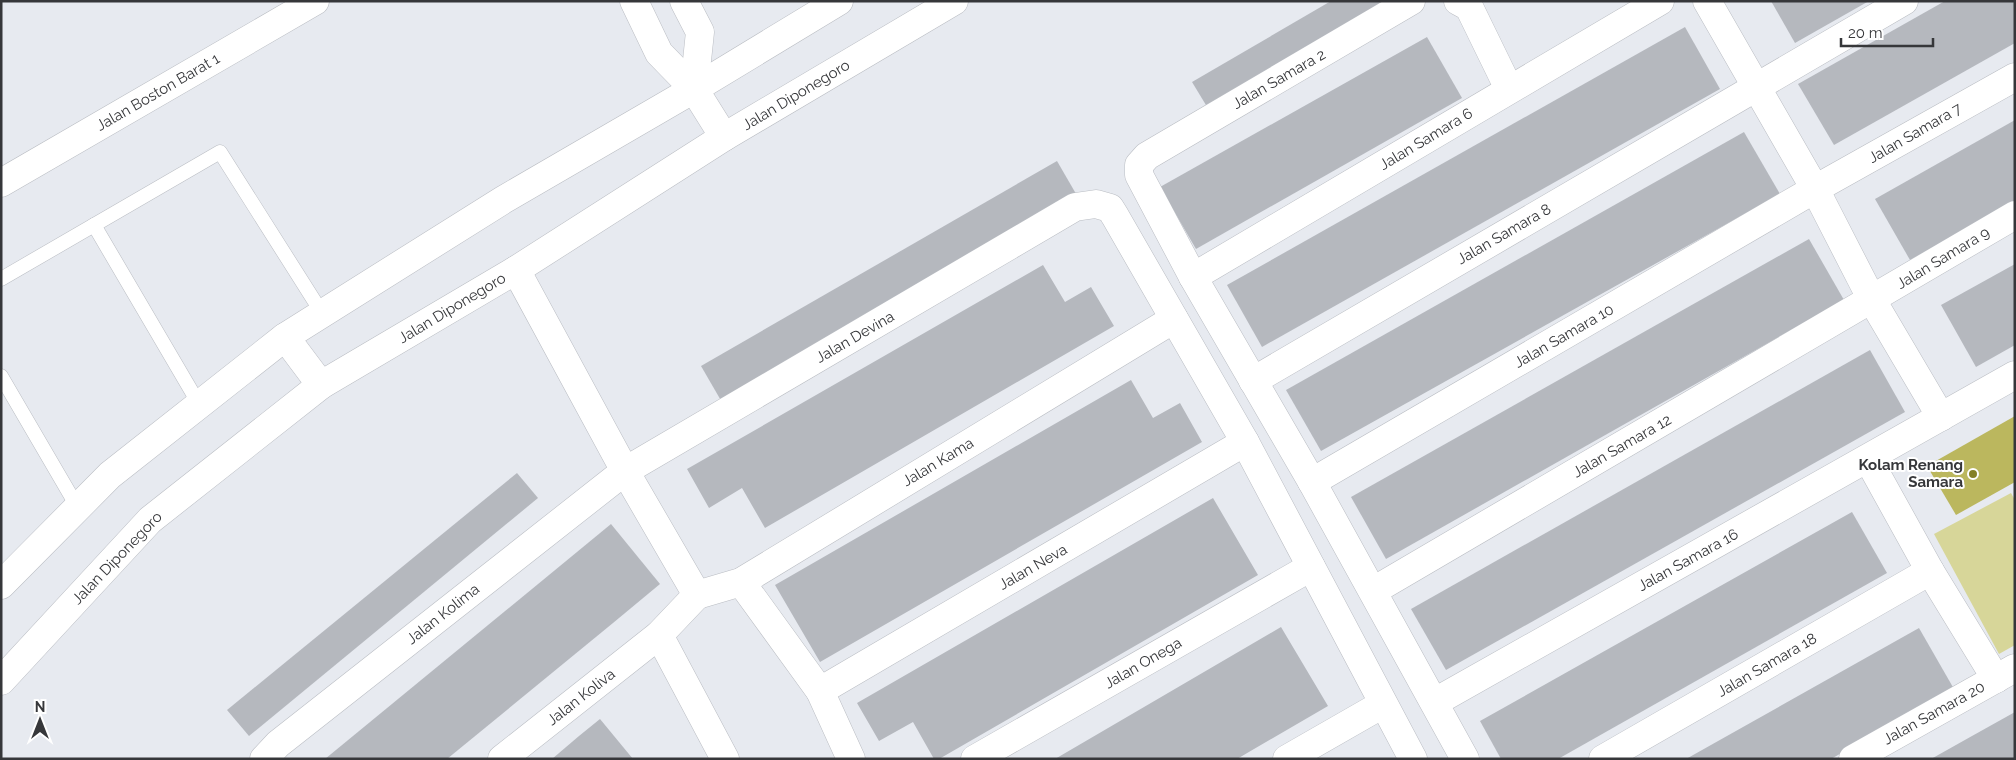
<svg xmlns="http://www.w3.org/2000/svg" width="2016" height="760" viewBox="0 0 2016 760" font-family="Raleway,sans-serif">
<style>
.green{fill:#d7d699}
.water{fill:#bbb75e}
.building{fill:#b5b8be}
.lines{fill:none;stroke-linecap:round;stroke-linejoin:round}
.service-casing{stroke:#babdc3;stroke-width:15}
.minor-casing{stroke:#babdc3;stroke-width:29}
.tertiary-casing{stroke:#babdc3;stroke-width:29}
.service{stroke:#fff;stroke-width:14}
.minor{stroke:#fff;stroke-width:28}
.tertiary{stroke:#fff;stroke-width:28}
.poi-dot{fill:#848027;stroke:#fff;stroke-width:2}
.labels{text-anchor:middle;stroke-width:4;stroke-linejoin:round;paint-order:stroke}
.street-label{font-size:15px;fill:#36373a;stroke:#fff}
.poi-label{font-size:15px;font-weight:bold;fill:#36373a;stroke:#fff;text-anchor:end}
</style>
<rect width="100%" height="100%" fill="#e7eaf0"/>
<path class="green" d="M2011,493L2015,500V645L1999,654L1934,534Z"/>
<path class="water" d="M2015,416V482L1956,515L1927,466Z"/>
<g class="building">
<path d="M1331,1H1411L1212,115L1192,82Z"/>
<path d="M1771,1H1869L1795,43Z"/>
<path d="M1945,1H2015V43L1834,145L1798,84Z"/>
<path d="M1685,27L1720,89L1262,347L1227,285Z"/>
<path d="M1427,37L1462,98L1196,249L1160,187Z"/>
<path d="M2015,120V202L1910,260L1875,199Z"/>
<path d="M1744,132L1780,194L1321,451L1286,390Z"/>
<path d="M1057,161L1079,199L723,404L701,366Z"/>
<path d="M1809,239L1844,300L1386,559L1351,497Z"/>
<path d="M2015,264V345L1976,367L1941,305Z"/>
<path d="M1043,265L1065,302L1091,287L1114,326L765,528L742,488L709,508L687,469Z"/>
<path d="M1870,350L1905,412L1446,670L1411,609Z"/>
<path d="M1131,380L1153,418L1180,403L1202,442L820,662L775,585Z"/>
<path d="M517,473L538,498L249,736L227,710Z"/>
<path d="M1213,498L1258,575L939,759H934L913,722L879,741L857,703Z"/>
<path d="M1852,512L1887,573L1558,759H1501L1480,721Z"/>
<path d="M611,524L660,584L613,623L447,759H325Z"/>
<path d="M1281,627L1328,706L1254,749L1237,759H1055Z"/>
<path d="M1919,628L1954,689L1831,759H1686Z"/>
<path d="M2015,712V759H1931L1972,736Z"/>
<path d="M600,719L633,759H552L579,736Z"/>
</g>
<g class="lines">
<g class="service-casing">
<g id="service">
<path d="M94,225L199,404"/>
<path d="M1,279L220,152L322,313"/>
<path d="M1,376L78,508"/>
</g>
</g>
<g class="minor-casing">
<g id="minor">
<path d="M634,1L659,53L694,89L724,137"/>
<path d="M684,1L700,32L694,89"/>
<path d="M1411,1L1147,156L1139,165V175L1193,277L1312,482L1465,759"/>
<path d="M1458,1L1469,7L1509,89"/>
<path d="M1707,1L1815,189L1872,300L1941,417"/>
<path d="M1,183L315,1"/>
<path d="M516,270L625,471L697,595"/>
<path d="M1193,277L1660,1"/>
<path d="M1253,381L1904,1"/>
<path d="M1868,459L1930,571L1996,679"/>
<path d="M1312,482L1815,189L2015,77"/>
<path d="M741,582L820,691L851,759"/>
<path d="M1373,591L2015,215"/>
<path d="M697,595L741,582L1174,319"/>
<path d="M659,635L725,759"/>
<path d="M820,691L1245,442"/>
<path d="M1435,702L2015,375"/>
<path d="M264,759L278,744L625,471L1075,207L1096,204L1110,208L1115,216L1245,442L1413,759"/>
<path d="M502,759L659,635L697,595"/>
<path d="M975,759L1311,567"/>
<path d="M1287,759L1383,704"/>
<path d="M1603,759L1930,571"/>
<path d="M1853,759L2015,668"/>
</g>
</g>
<g class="tertiary-casing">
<g id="tertiary">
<path d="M285,337L321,385"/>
<path d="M1,585L110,475L285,337L503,200L694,89L839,1"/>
<path d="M1,681L150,520L321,385L516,270L724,137L954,1"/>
</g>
</g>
<use href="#service" class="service"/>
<use href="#minor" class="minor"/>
<use href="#tertiary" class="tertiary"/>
</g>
<circle class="poi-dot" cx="1973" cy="474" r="5"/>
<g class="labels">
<g class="street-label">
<text transform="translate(1279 79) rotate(-30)" y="5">Jalan Samara 2</text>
<text transform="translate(158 92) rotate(-30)" y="5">Jalan Boston Barat 1</text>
<text transform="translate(796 95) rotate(-31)" y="5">Jalan Diponegoro</text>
<text transform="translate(1915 133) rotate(-30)" y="5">Jalan Samara 7</text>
<text transform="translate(1426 139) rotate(-31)" y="5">Jalan Samara 6</text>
<text transform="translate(1504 234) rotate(-30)" y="5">Jalan Samara 8</text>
<text transform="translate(1943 258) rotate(-31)" y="5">Jalan Samara 9</text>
<text transform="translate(452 308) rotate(-31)" y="5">Jalan Diponegoro</text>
<text transform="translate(1564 336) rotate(-30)" y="5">Jalan Samara 10</text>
<text transform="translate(855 337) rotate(-30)" y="5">Jalan Devina</text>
<text transform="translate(1622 446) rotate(-30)" y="5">Jalan Samara 12</text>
<text transform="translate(938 462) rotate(-31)" y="5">Jalan Kama</text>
<text transform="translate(117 558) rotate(-46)" y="5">Jalan Diponegoro</text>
<text transform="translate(1688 560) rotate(-29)" y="5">Jalan Samara 16</text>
<text transform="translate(1033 567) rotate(-30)" y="5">Jalan Neva</text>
<text transform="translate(443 614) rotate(-38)" y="5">Jalan Kolima</text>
<text transform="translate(1143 663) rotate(-30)" y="5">Jalan Onega</text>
<text transform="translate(1767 665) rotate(-30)" y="5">Jalan Samara 18</text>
<text transform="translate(581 697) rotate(-38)" y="5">Jalan Koliva</text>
<text transform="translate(1934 713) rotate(-29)" y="5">Jalan Samara 20</text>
</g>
<g class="poi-label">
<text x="1963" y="470">Kolam Renang<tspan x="1963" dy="17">Samara</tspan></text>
</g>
</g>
<rect width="2016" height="760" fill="none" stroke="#36373a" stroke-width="5"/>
<g transform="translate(40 720)" stroke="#ffffff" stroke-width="4" paint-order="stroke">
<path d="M0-4L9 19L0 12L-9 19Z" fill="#36373a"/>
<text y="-8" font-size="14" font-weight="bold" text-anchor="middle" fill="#36373a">N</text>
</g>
<path d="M1841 38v8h92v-8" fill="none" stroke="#36373a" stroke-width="2.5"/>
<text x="1848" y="38" font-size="15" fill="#36373a" stroke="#ffffff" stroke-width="4" paint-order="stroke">20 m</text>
</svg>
